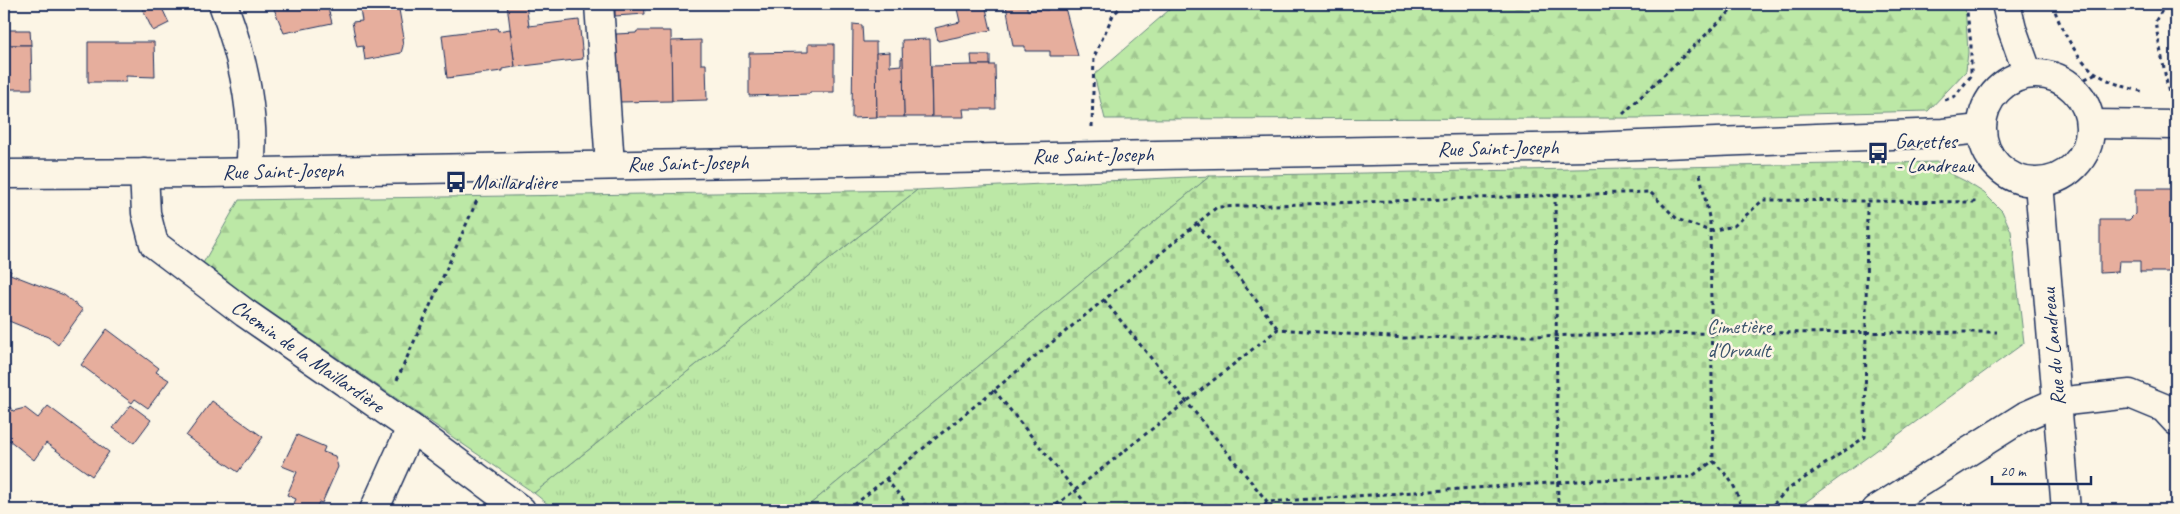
<svg xmlns="http://www.w3.org/2000/svg" width="2180" height="514" viewBox="0 0 2180 514" font-family="Caveat,sans-serif">
<style>
.grass{fill:url(#grass-tufts);stroke:#6c8c82}
.forest{fill:url(#forest-firs);stroke:#6c8c82}
.cemetery{fill:url(#cemetery-stones);stroke:#6c8c82}
.building{fill:#e6ae9d;stroke:#1b2f5e}
.lines{fill:none;stroke-linecap:round;stroke-linejoin:round}
.street-casing{stroke:#1b2f5e;stroke-width:31}
.secondary-casing{stroke:#1b2f5e;stroke-width:31}
.path{stroke:#1b2f5e;stroke-width:3;stroke-dasharray:4 4;stroke-linecap:butt}
.street{stroke:#fcf5e5;stroke-width:28}
.secondary{stroke:#fcf5e5;stroke-width:28}
.labels{text-anchor:middle;stroke-width:5;stroke-linejoin:round;paint-order:stroke}
.poi-label{font-size:21px;fill:#1b2f5e;stroke:#fcf5e5;text-anchor:start}
.street-label{font-size:21px;fill:#1b2f5e;stroke:#fcf5e5}
.park-label{font-size:21px;fill:#3b546c;stroke:#fcf5e5}
</style>
<defs>
<pattern id="grass-tufts" width="24" height="20" patternUnits="userSpaceOnUse" patternTransform="scale(1.25)"><rect width="24" height="20" fill="#bce8a6"/><path d="M3 7l-1-3M5 7V3M7 7l1-3M15 17l-1-3M17 17v-4M19 17l1-3" fill="none" stroke="#a1c791"/></pattern>
<pattern id="forest-firs" width="22" height="20" patternUnits="userSpaceOnUse" patternTransform="scale(1.25)"><rect width="22" height="20" fill="#bce8a6"/><path d="M5 1l3.5 6h-7zM16 11l3.5 6h-7z" fill="#a1c791"/></pattern>
<pattern id="cemetery-stones" width="16" height="16" patternUnits="userSpaceOnUse" patternTransform="scale(1.25)"><rect width="16" height="16" fill="#bce8a6"/><path d="M2 7V4a2 2 0 0 1 4 0v3zM10 15v-3a2 2 0 0 1 4 0v3z" fill="#a1c791"/></pattern>
</defs>
<rect width="100%" height="100%" fill="#fcf5e5"/>
<filter id="ink" filterUnits="userSpaceOnUse"><feTurbulence type="fractalNoise" baseFrequency=".02" numOctaves="2"/><feDisplacementMap in="SourceGraphic" scale="10" xChannelSelector="R" yChannelSelector="G"/><feConvolveMatrix kernelMatrix="1 2 1 2 8 2 1 2 1" color-interpolation-filters="sRGB"/></filter>
<g filter="url(#ink)">
<path class="grass" d="M1210,176L803,510H555L534,493L917,190Z"/>
<g class="forest">
<path d="M1176,4H1965L1968,52L1966,71L1928,111L1641,118L1105,119L1094,75Z"/>
<path d="M917,190L534,493L202,265L239,200Z"/>
</g>
<path class="cemetery" d="M1940,162L1941,169L1965,181L1984,193L2002,211L2011,231L2024,343L1796,509L1797,510H803L1210,176Z"/>
<g class="building">
<path d="M140,4H160L169,23L153,31Z"/>
<path d="M272,4H327L332,23L284,33Z"/>
<path d="M359,4H398L404,38H402L403,46L401,53L365,60L363,46L357,47L352,22L362,21Z"/>
<path d="M507,4H526L529,26L579,20L583,59L515,67Z"/>
<path d="M615,4H644L645,14L615,16Z"/>
<path d="M956,4H985L991,30L938,41L935,28L960,22Z"/>
<path d="M1048,4H1064L1078,56H1050V51H1025V46H1013L1006,5L1027,6V10H1048Z"/>
<path d="M853,24L862,25L863,42H876L877,117L852,118Z"/>
<path d="M497,28L498,31L510,29L515,67L502,69V71L447,78L442,35Z"/>
<path d="M5,30H30L31,45H5Z"/>
<path d="M637,31H671L672,101L618,102L616,34L636,33Z"/>
<path d="M930,39L932,117H904L902,40Z"/>
<path d="M701,40V64H706L707,100L672,101L671,41Z"/>
<path d="M88,42H154L155,77L126,76V82H88Z"/>
<path d="M808,44H834V92H810L809,94L749,96V53L808,52Z"/>
<path d="M4,45H31L32,89H4Z"/>
<path d="M890,52V66L901,65V58H903L904,117H877L876,53Z"/>
<path d="M971,55H990V65H972Z"/>
<path d="M972,65H995L996,109H963L964,117H932L931,66Z"/>
<path d="M2135,189H2171L2172,272H2140V261H2119L2118,272L2100,273V220H2129L2135,214Z"/>
<path d="M4,268L11,271L10,274L64,295L83,310L58,345L48,337L4,319Z"/>
<path d="M107,329L159,368L156,372L169,380L148,408L135,399L132,403L81,365Z"/>
<path d="M212,401L263,437L238,472L186,436Z"/>
<path d="M8,405L13,411L25,408L38,418L48,406L109,452L92,476L46,443L34,460L4,436V411Z"/>
<path d="M131,405L151,420L134,443L113,428Z"/>
<path d="M297,435L325,447L323,452L335,456L338,467L322,503L319,502L315,510H291L296,499L287,495L297,472L282,466Z"/>
</g>
<g class="lines">
<g class="street-casing">
<g id="street">
<path d="M223,4C243,57 256,115 250,172"/>
<path d="M599,4L610,165"/>
<path d="M2006,4L2012,29L2028,74"/>
<path d="M144,173L146,213L154,244L245,313L411,428L521,510"/>
<path d="M2039,183L2066,510"/>
<path d="M374,510L411,428"/>
<path d="M1876,510L2025,416L2057,402L2130,394L2164,408L2176,421"/>
</g>
</g>
<g class="secondary-casing">
<g id="secondary">
<circle cx="2036" cy="128" r="54"/>
<path d="M2091,124L2176,125"/>
<path d="M4,174L206,173L1588,147L1943,133L1980,129"/>
</g>
</g>
<g class="path">
<path d="M2053,4C2058,25 2078,61 2096,73C2110,83 2128,88 2144,92"/>
<path d="M2166,4L2155,22L2169,94"/>
<path d="M2071,87L2096,73"/>
<path d="M1945,100L1955,96L1971,76V44L1966,4"/>
<path d="M1623,114L1738,4"/>
<path d="M1092,127L1094,57L1113,15L1124,4"/>
<path d="M1700,174L1710,222L1713,461C1730,478 1737,486 1741,510"/>
<path d="M1555,194L1558,510"/>
<path d="M1197,223L1278,329"/>
<path d="M1104,300L1274,510"/>
<path d="M397,380L478,198"/>
<path d="M994,390L1091,510"/>
<path d="M886,479L912,510"/>
<path d="M848,510L1217,207L1650,192L1677,219L1710,231L1734,226L1763,200L1976,202"/>
<path d="M1050,510L1278,329L1404,338L1712,333L1997,332"/>
<path d="M1258,510L1267,502L1594,480L1691,477L1713,461"/>
<path d="M1768,510L1787,490L1865,437L1867,201"/>
</g>
<use href="#street" class="street"/>
<use href="#secondary" class="secondary"/>
</g>
</g>
<defs>
<g id="bus-bare" transform="scale(1.725)"><path d="M-5-6H5V4H4V6H2V4H-2V6H-4V4H-5ZM-3.5-4V0h7V-4ZM-3.5 1.2v1.5H-2V1.2ZM2 1.2v1.5H3.5V1.2Z" fill="#1b2f5e" stroke="#fcf5e5" stroke-width="2.5" paint-order="stroke"/></g>
</defs>
<g fill-rule="evenodd">
<use href="#bus-bare" x="1878" y="153"/>
<use href="#bus-bare" x="456" y="182"/>
</g>
<g class="labels">
<g class="poi-label">
<text x="1895" y="148">Garettes<tspan x="1895" dy="24">- Landreau</tspan></text>
<text x="472" y="189">Maillardière</text>
</g>
<g class="street-label">
<text transform="translate(1498 148) rotate(-1)" y="7">Rue Saint-Joseph</text>
<text transform="translate(1093 155) rotate(-1)" y="7">Rue Saint-Joseph</text>
<text transform="translate(688 163) rotate(-1)" y="7">Rue Saint-Joseph</text>
<text transform="translate(283 171) rotate(-1)" y="7">Rue Saint-Joseph</text>
<text transform="translate(2053 347) rotate(-95)" y="7">Rue du Landreau</text>
<text transform="translate(308 356) rotate(35)" y="7">Chemin de la Maillardière</text>
</g>
<g class="park-label">
<text x="1739" y="333">Cimetière<tspan x="1739" dy="24">d'Orvault</tspan></text>
</g>
</g>
<rect width="2180" height="514" fill="none" stroke="#fcf5e5" stroke-width="20"/>
<rect x="10" y="10" width="2160" height="494" fill="none" stroke="#1b2f5e" stroke-width="2" filter="url(#ink)"/>
<path d="M1992 476v8h99v-8" fill="none" stroke="#1b2f5e" stroke-width="2.5"/>
<text x="2000" y="476" font-size="15" fill="#1b2f5e" stroke="#fcf5e5" stroke-width="4" paint-order="stroke">20 m</text>
</svg>
